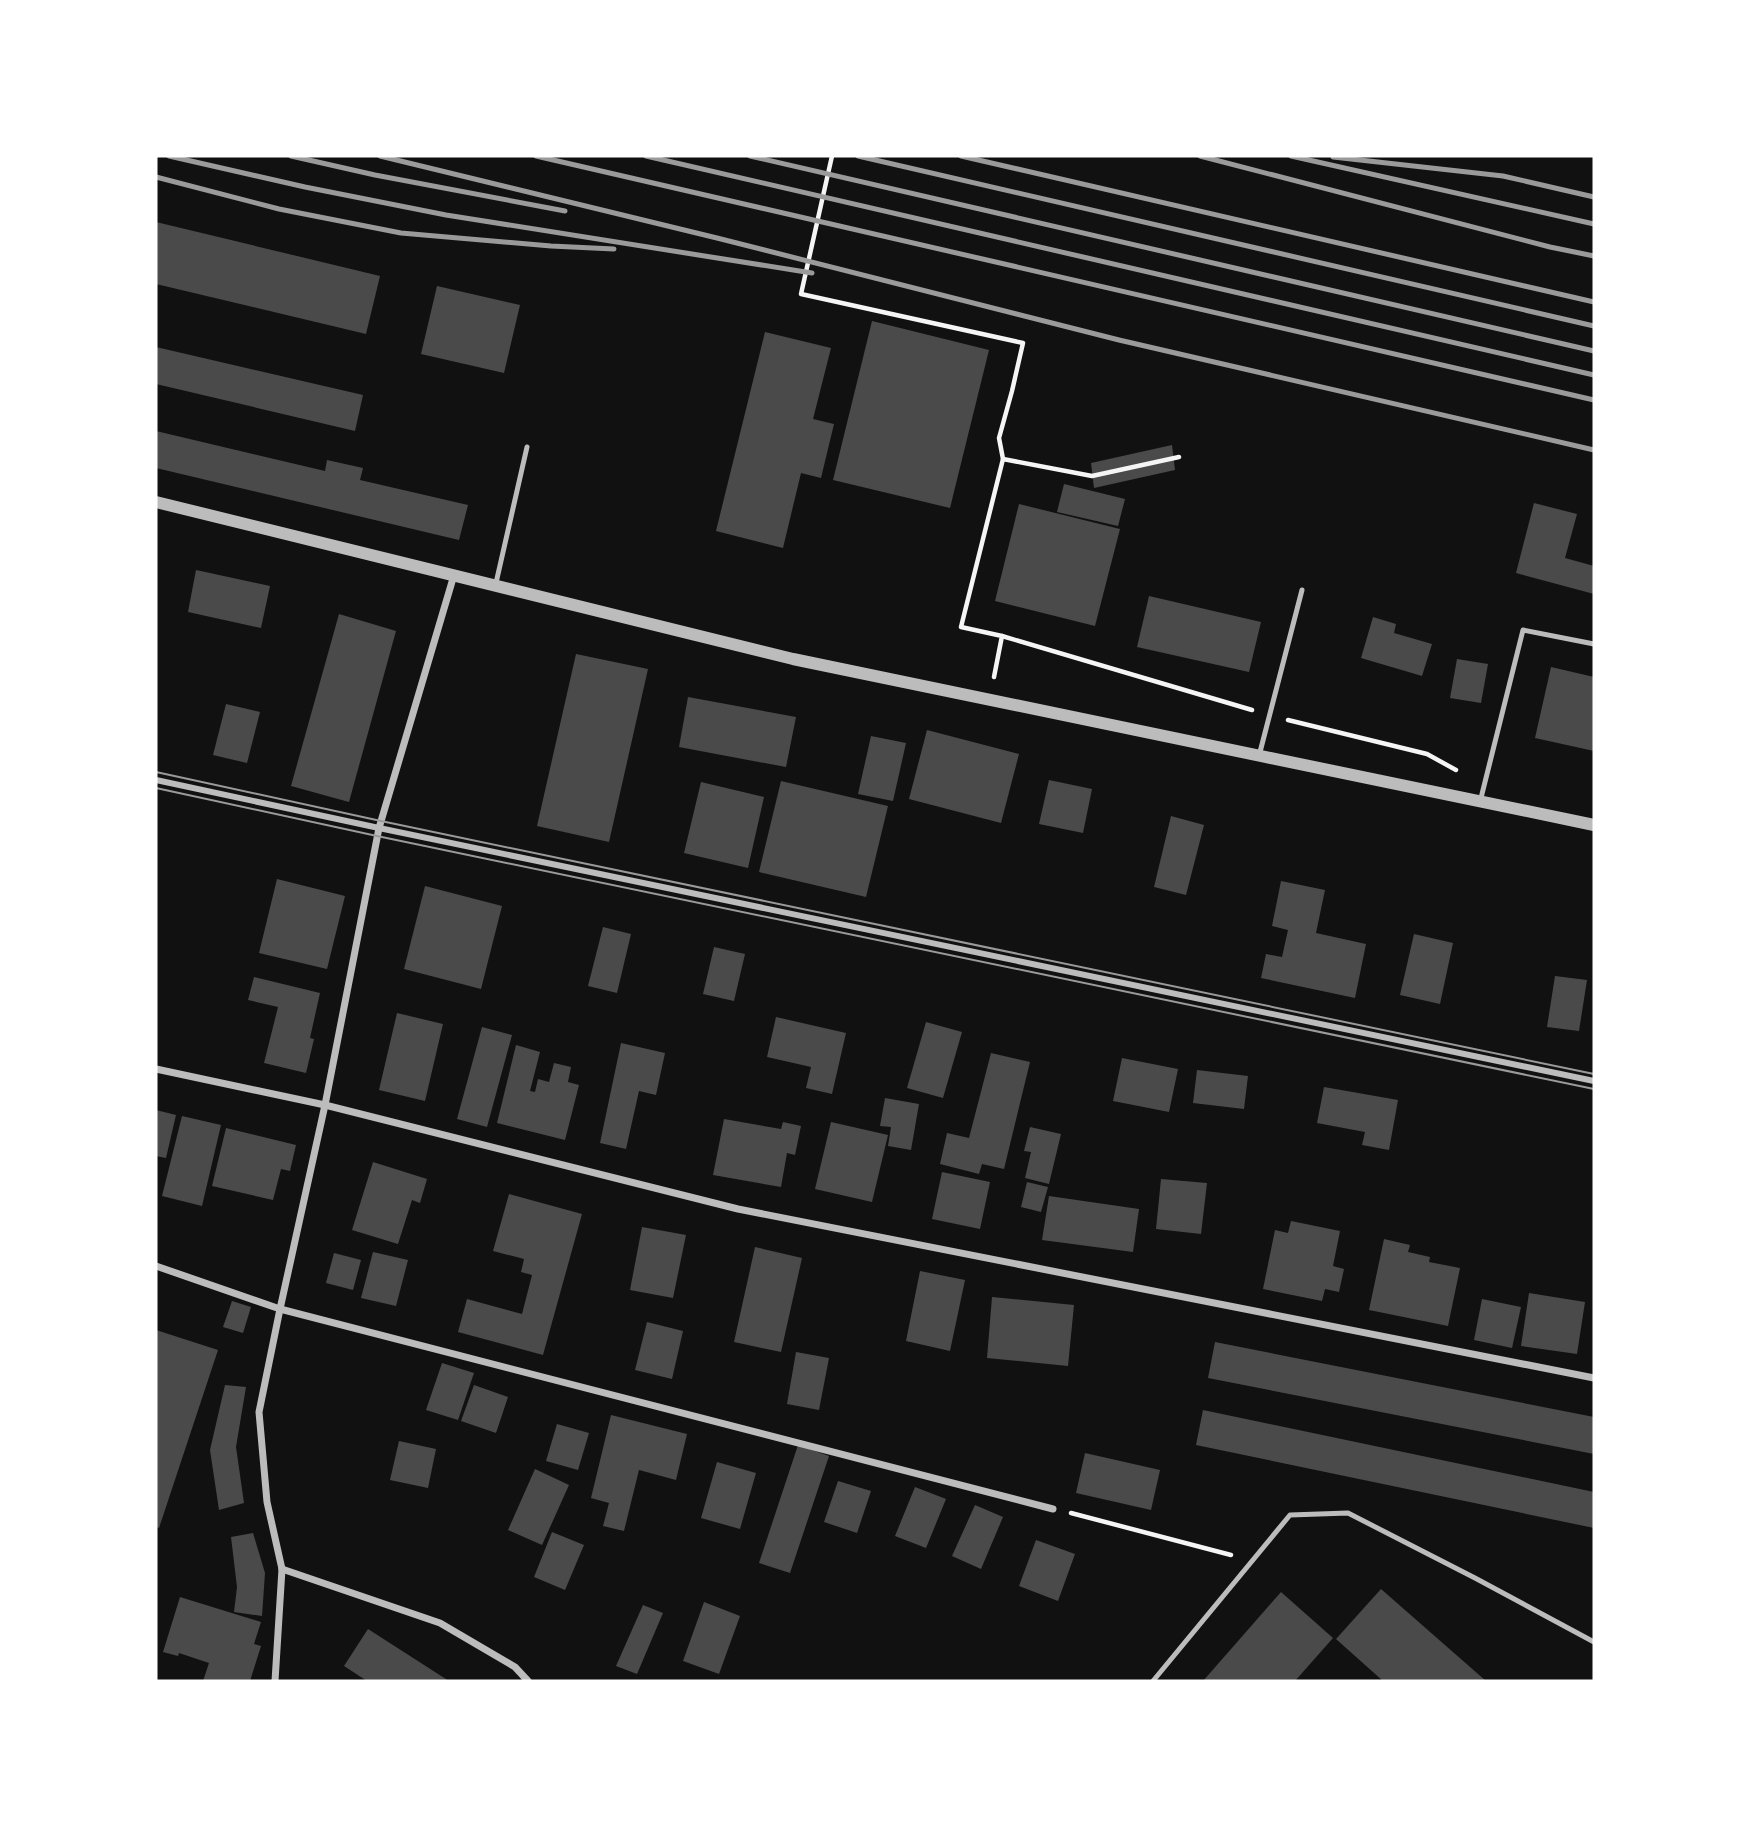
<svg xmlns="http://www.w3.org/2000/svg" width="1750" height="1837" viewBox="0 0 1750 1837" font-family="'DejaVu Sans',sans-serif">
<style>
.building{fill:#4a4a4a}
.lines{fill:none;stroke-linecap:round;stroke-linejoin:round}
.path{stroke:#f5f5f5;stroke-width:4.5}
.service{stroke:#bcbcbc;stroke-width:5}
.pedestrian{stroke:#bcbcbc;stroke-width:6}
.minor{stroke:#bcbcbc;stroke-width:7}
.tertiary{stroke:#bcbcbc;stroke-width:12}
.tram{stroke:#9a9a9a;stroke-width:2}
.rail{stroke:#9a9a9a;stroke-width:5}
</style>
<rect width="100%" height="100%" fill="#111"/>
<g class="building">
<path d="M156,222L380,276L366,334L156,284Z"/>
<path d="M437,286L520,305L504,373L421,354Z"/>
<path d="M872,321L989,350L950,508L833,480Z"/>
<path d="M765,332L831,348L813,419L834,424L821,478L801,473L783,548L716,531Z"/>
<path d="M156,347L363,395L355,431L156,384Z"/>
<path d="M156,431L325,471L327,460L363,468L360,480L468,505L459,540L156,468Z"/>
<path d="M1172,445L1175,470L1094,488L1091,463Z"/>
<path d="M1064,484L1125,499L1118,526L1057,512Z"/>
<path d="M1534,503L1577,514L1565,558L1594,566V594L1516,573Z"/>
<path d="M1019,504L1120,529L1095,626L995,601Z"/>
<path d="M196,570L270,586L261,628L188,612Z"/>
<path d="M1149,596L1261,622L1249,672L1137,647Z"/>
<path d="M339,614L396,631L349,802L291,786Z"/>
<path d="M1373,617L1396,624L1394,633L1432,644L1422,676L1361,658Z"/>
<path d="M576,654L648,669L609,842L537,826Z"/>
<path d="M1457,659L1488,664L1481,703L1450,698Z"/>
<path d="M1551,667L1594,677V751L1535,738Z"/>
<path d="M688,697L796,717L786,767L679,747Z"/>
<path d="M226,704L260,712L247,763L213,755Z"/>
<path d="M927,730L1019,754L1001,823L909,799Z"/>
<path d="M871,736L906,743L893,801L858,794Z"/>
<path d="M1049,780L1092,789L1083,833L1039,824Z"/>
<path d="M781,781L888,806L866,897L759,872Z"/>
<path d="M701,782L764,797L748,868L684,853Z"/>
<path d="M1171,816L1204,825L1186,895L1154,887Z"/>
<path d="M277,879L345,896L327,969L259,953Z"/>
<path d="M1281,881L1325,890L1316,933L1366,944L1355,998L1261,978L1266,954L1282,957L1288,930L1272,926Z"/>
<path d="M425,886L502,906L481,989L404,969Z"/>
<path d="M603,927L631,934L617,993L588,986Z"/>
<path d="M1414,934L1453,943L1440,1004L1400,995Z"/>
<path d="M714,947L745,954L734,1001L703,994Z"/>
<path d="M1555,976L1587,980L1579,1031L1547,1027Z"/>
<path d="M254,977L320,993L310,1038L314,1039L306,1073L264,1063L278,1007L248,1000Z"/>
<path d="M397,1013L443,1024L425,1101L379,1090Z"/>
<path d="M776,1017L846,1033L832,1094L806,1088L811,1067L767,1057Z"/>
<path d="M926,1022L962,1032L943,1098L907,1088Z"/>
<path d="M482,1027L512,1035L487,1127L457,1119Z"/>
<path d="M621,1043L665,1053L656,1095L639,1091L626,1149L600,1143Z"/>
<path d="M516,1045L540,1052L530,1091L535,1092L538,1079L549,1082L554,1063L571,1067L568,1082L579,1085L565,1140L497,1123Z"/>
<path d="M991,1053L1030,1062L1004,1169L982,1164L979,1174L940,1164L947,1133L969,1138Z"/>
<path d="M1122,1058L1178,1069L1169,1112L1113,1101Z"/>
<path d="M1197,1070L1248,1076L1244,1109L1193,1103Z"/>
<path d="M1324,1087L1398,1100L1389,1150L1362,1145L1365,1132L1317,1123Z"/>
<path d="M885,1098L919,1104L911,1150L888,1146L891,1127L880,1126Z"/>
<path d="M156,1110L176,1115L166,1158L156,1156Z"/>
<path d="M182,1116L221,1125L202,1206L162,1196Z"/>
<path d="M724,1119L781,1129L783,1122L801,1126L795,1155L787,1153L781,1187L713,1175Z"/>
<path d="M831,1122L888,1135L872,1202L815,1189Z"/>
<path d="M1030,1127L1061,1134L1049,1184L1025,1178L1031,1152L1024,1151Z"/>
<path d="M226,1128L296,1145L290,1171L281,1169L273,1200L212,1186Z"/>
<path d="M373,1162L427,1179L420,1203L412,1200L398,1244L352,1230Z"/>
<path d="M942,1172L990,1182L980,1229L932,1219Z"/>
<path d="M1161,1179L1207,1183L1201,1234L1156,1229Z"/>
<path d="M1027,1182L1048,1187L1041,1212L1021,1207Z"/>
<path d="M509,1194L582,1214L543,1355L458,1332L467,1299L522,1314L532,1275L521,1272L524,1259L493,1251Z"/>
<path d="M1049,1196L1139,1209L1133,1252L1042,1240Z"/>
<path d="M1291,1221L1340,1231L1333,1266L1344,1269L1339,1292L1325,1289L1322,1301L1263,1289L1275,1230L1288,1233Z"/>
<path d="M642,1227L686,1235L673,1298L630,1290Z"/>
<path d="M1384,1239L1410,1245L1408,1252L1430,1257L1429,1262L1460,1268L1448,1326L1369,1310Z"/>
<path d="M755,1247L802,1258L781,1352L734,1342Z"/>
<path d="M373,1252L408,1260L396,1306L361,1298Z"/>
<path d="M334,1253L361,1260L353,1290L326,1283Z"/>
<path d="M920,1271L965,1280L950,1351L906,1341Z"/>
<path d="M1529,1293L1585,1302L1577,1354L1521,1346Z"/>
<path d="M992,1297L1074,1305L1068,1366L987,1358Z"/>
<path d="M1482,1299L1521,1307L1512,1348L1474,1340Z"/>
<path d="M232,1301L251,1307L243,1333L223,1327Z"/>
<path d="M647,1322L683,1331L672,1379L635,1370Z"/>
<path d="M156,1330L218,1350L159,1528L156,1527Z"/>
<path d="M1215,1342L1594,1417V1454L1208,1378Z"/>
<path d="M796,1352L829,1358L819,1410L787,1404Z"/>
<path d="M442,1363L474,1373L458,1420L426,1410Z"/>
<path d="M225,1385L246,1387L236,1447L244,1503L219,1510L210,1450Z"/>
<path d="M474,1385L508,1397L496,1433L461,1421Z"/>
<path d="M1203,1410L1594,1492V1528L1196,1445Z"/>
<path d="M611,1415L687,1434L676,1480L639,1470L624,1531L603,1526L609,1503L591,1498Z"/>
<path d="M557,1424L589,1433L578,1470L546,1461Z"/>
<path d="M399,1441L436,1449L428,1488L390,1480Z"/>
<path d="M798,1445L829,1456L790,1573L759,1563Z"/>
<path d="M1085,1453L1160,1470L1151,1510L1076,1493Z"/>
<path d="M717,1462L756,1473L740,1529L701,1518Z"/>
<path d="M535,1469L569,1485L542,1545L508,1530Z"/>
<path d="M838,1481L871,1491L857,1533L824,1522Z"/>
<path d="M915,1487L946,1499L926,1548L895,1536Z"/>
<path d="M975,1505L1003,1517L981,1569L952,1556Z"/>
<path d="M552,1532L584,1545L565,1590L534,1577Z"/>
<path d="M253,1533L265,1573L262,1616L234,1612L237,1587L231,1537Z"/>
<path d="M1036,1540L1075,1554L1058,1601L1019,1586Z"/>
<path d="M1381,1589L1486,1681H1383L1336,1639Z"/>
<path d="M1281,1592L1333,1638L1295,1681H1203Z"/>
<path d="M180,1597L261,1622L254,1644L261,1646L250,1681H203L209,1663L179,1653L178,1656L163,1652Z"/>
<path d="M704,1602L740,1616L719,1674L683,1661Z"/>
<path d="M643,1605L663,1613L637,1674L616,1666Z"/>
<path d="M368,1629L449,1681H367L344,1666Z"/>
</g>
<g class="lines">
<g class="path">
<path d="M832,156L801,294L1023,343L1012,391L999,438L1003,459"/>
<path d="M1002,636L1252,710"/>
<path d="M994,677L1002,636L961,627L1003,459L1092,476L1179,457"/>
<path d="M1288,720L1427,754L1456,770"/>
<path d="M1071,1513L1231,1555"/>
</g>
<g class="service">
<path d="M496,583L527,447"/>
<path d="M1259,756L1302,590"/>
<path d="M1480,802L1523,630L1594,644"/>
<path d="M1153,1681L1290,1515L1348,1513L1475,1578L1594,1642"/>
</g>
<path class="pedestrian" d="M156,780L379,828L1594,1081"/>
<g class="minor">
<path d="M156,1069L325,1105L738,1209L1594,1378"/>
<path d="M156,1266L280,1309L1053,1509"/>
<path d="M282,1569L440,1623L515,1667L528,1681"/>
<path d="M275,1681L282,1569L267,1502L259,1412L280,1309L325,1105L379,828L454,575"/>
</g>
<path class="tertiary" d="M156,502L793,659L1594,825"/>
<g class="tram">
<path d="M156,772L381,821L1594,1074"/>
<path d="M156,788L377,836L1594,1089"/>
</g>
<g class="rail">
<path d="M169,156L305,187L446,215L812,273"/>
<path d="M291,156L375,175L565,211"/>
<path d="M380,156L717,238L1119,340L1594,450"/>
<path d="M536,156L1594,400"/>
<path d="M646,156L1594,375"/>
<path d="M750,156L1594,351"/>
<path d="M858,156L1594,326"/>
<path d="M961,156L1594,302"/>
<path d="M1200,156L1550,247L1594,256"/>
<path d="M1291,156L1594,224"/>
<path d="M1333,157L1503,176L1594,197"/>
<path d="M156,177L279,209L401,233L551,246L614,249"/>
</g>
</g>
<rect width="1750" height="1837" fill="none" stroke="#ffffff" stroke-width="315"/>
</svg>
